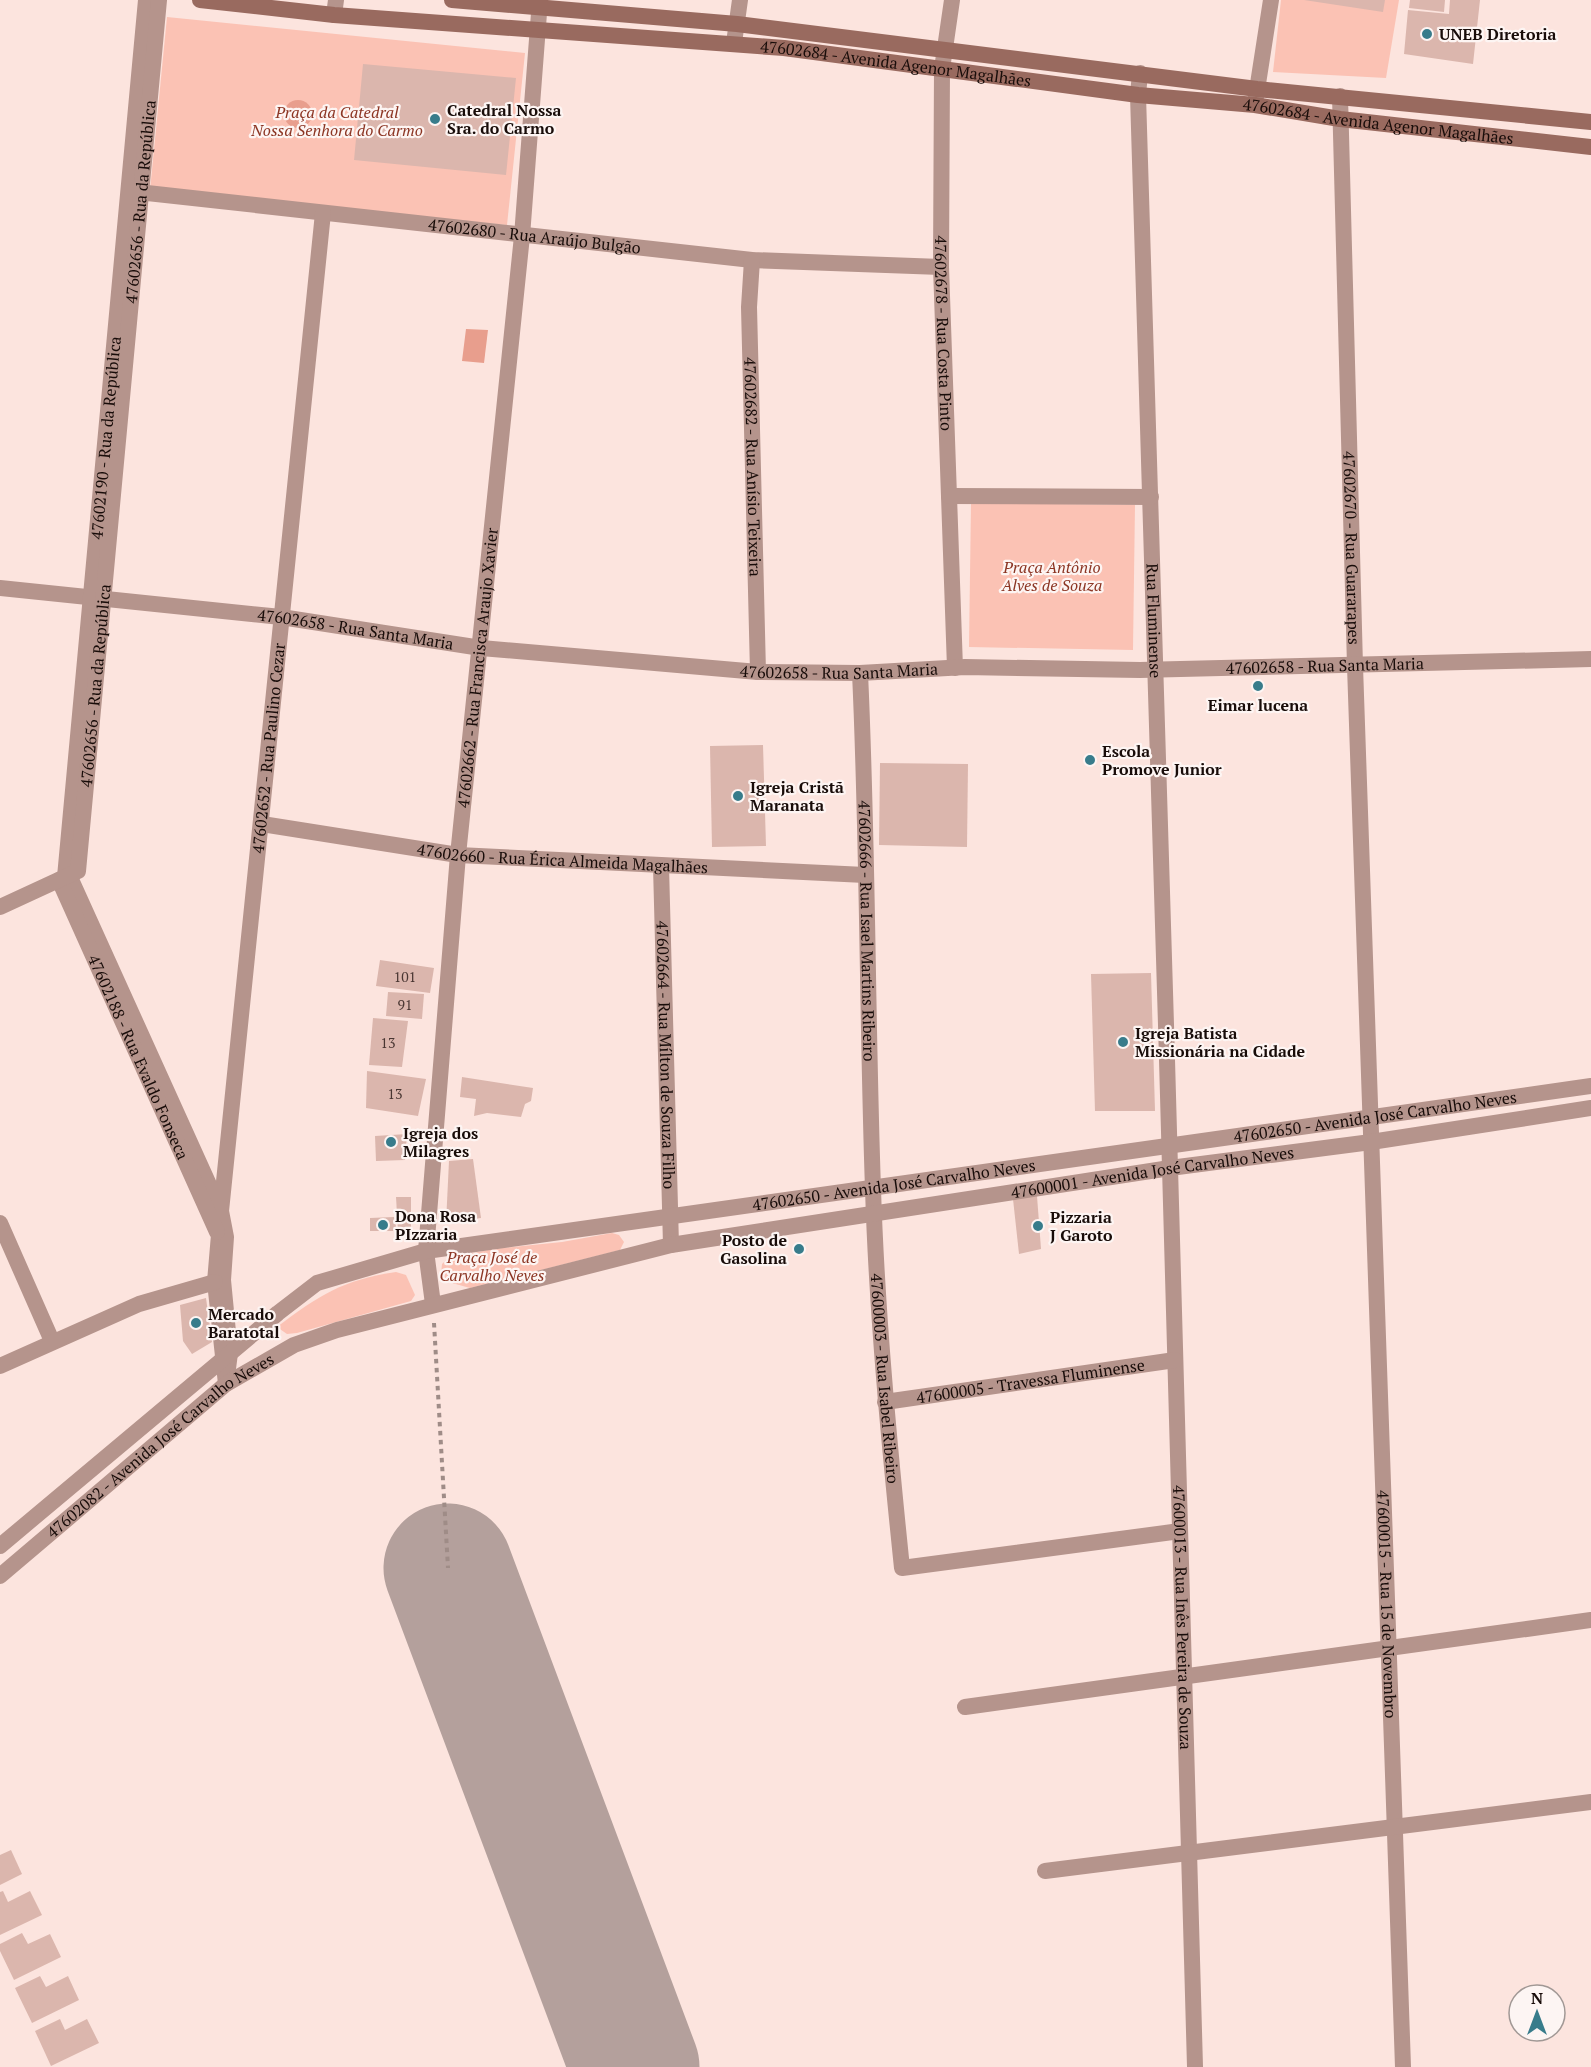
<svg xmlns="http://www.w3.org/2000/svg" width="1591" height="2067" viewBox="0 0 1591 2067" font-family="'PT Serif',serif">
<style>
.green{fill:#fbc2b4}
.water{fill:#e89e8d}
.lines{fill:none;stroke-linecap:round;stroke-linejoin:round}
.runway{stroke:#b4a09c;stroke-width:129}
.building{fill:#dbb6ad}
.path{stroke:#9f8c87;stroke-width:4;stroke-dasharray:4.5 4.5;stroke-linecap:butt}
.minor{stroke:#b5948c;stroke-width:16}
.tertiary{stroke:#b5948c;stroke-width:16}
.secondary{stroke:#996a5f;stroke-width:16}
.poi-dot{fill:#387c8b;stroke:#fdf5f3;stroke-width:2}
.labels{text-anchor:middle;stroke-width:4.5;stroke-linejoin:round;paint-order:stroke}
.number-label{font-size:14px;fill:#493632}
.poi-label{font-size:16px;font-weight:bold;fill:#180c09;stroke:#fdf5f3;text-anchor:start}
.street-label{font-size:16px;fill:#180c09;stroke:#fdf5f3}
.park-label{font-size:16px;font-style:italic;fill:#8c3523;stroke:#fdf5f3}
</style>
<rect width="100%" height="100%" fill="#fce4de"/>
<g class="green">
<path d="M1281,0H1399L1386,78L1273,72Z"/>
<path d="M167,17L525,53L507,225L150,190Z"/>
<path d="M971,503L1135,505L1133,650L969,647Z"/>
<path d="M612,1233L619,1235L624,1242L620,1250L470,1288L452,1283L441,1275L442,1264L447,1259L492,1249L562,1242Z"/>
<path d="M396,1272L406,1275L415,1295L411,1301L297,1333L287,1334L277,1327C319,1295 343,1280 396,1272Z"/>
</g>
<g class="water">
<circle cx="298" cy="114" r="14"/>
<path d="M466,329L488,330L484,363L462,361Z"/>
</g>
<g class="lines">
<path class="runway" d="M448,1568L635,2067"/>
</g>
<g class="building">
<path d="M1304,0H1385L1383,12Z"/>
<path d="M1410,0H1445L1444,12L1409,8Z"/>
<path d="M1450,0H1480L1473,64L1404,54L1408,10L1449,14Z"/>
<path d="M363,64L516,78L506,175L354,160Z"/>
<path d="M763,745L766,846L712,847L710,746Z"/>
<path d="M880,763L968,764L967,847L879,845Z"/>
<path d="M380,960L434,968L430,993L376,986Z"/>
<path d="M1151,973L1155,1111H1095L1091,974Z"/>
<path d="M388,992L424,994L422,1019L386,1016Z"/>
<path d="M373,1018L408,1021L402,1067L369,1065Z"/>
<path d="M367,1071L426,1079L418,1116L366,1108Z"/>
<path d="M462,1077L533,1088L531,1101L525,1104L521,1117L487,1113L474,1116L476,1099L460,1097Z"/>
<path d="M407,1134L405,1160L376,1161L375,1136Z"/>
<path d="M473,1159L481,1218L446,1223L449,1161Z"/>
<path d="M1037,1196L1041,1249L1019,1254L1013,1199Z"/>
<path d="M396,1197H411V1230L398,1231Z"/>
<path d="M394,1217L397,1231H370V1218Z"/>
<path d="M206,1298L212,1342L192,1354L183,1341L180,1305Z"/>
<path d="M11,1850L22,1874L0,1885V1855Z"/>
<path d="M3,1891L8,1902L30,1891L42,1915L0,1935V1892Z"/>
<path d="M22,1933L28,1944L50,1934L61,1957L14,1980L0,1951V1944Z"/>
<path d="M40,1976L46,1987L68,1976L79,2000L32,2023L15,1988Z"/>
<path d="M60,2019L65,2030L87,2019L99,2043L51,2066L35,2031Z"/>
</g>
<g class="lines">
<path class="path" d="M434,1323L448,1568"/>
<g class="minor">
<path id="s1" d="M952,0L942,69L941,267L955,668"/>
<path d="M334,15L336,0"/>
<path d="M734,43L740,0"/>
<path id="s2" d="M1140,73L1138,95C1159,752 1177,1410 1195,2067"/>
<path id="s3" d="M1340,96L1355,666L1403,2067"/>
<path d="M1255,103L1271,0"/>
<path id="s4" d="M129,191L752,260L941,267"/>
<path id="s5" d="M752,260L749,307L758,672"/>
<path d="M949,496L1151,497"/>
<path id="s6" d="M0,588L281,617L481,648L758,672L860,673L965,667L1140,670L1591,659"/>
<path id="s7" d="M860,673C868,845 867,1017 873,1189C877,1315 889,1442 902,1568L1180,1531"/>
<path id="s8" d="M262,824L458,855L865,875"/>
<path id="s9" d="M661,866L671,1245"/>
<path id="s10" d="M69,875L221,1211L226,1237L223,1280L230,1353L226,1384L215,1282L221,1211L323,213"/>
<path id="s11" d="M65,877L146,0"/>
<path id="s12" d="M59,880L217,1232"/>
<path id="s13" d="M0,907L78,871L159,0"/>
<path d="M0,1223L52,1341"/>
<path id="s14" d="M433,1304L426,1251L458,855L522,236L540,0"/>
<path d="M0,1366L139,1304L215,1282"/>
<path id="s15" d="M885,1402L1175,1360"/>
<path d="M965,1707L1591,1620"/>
<path d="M1045,1871L1591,1802"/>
</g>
<g class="tertiary">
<path id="s16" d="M0,1546L278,1313L317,1283L426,1251L1591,1086"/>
<path id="s17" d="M0,1576L226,1384L294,1345L337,1330L671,1245L1170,1168L1371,1142L1591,1108"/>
</g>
<g class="secondary">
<path id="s18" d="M200,0L334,15L784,48L1138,95L1255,105L1340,119L1591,147"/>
<path d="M452,0L737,24L1257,89L1591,122"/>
</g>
</g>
<g class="poi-dot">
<circle cx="1427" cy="34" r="6"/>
<circle cx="435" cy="119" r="6"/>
<circle cx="1258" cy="686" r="6"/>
<circle cx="1090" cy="760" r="6"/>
<circle cx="738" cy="796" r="6"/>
<circle cx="1123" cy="1042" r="6"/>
<circle cx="391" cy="1142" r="6"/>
<circle cx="383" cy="1225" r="6"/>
<circle cx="1038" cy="1226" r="6"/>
<circle cx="799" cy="1249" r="6"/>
<circle cx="196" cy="1323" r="6"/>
</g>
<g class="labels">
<g class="number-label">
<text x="405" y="982">101</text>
<text x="405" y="1010">91</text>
<text x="388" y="1048">13</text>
<text x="395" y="1099">13</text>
</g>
<g class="poi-label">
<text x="1439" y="40">UNEB Diretoria</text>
<text x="447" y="116">Catedral Nossa<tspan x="447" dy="18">Sra. do Carmo</tspan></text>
<text x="1258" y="711" text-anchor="middle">Eimar lucena</text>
<text x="1102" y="757">Escola<tspan x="1102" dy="18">Promove Junior</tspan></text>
<text x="750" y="793">Igreja Cristã<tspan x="750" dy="18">Maranata</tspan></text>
<text x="1135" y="1039">Igreja Batista<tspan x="1135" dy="18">Missionária na Cidade</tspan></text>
<text x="403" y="1139">Igreja dos<tspan x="403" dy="18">Milagres</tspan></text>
<text x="395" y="1222">Dona Rosa<tspan x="395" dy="18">PIzzaria</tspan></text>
<text x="1050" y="1223">Pizzaria<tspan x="1050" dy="18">J Garoto</tspan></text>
<text x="787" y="1246" text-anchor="end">Posto de<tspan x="787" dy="18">Gasolina</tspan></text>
<text x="208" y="1320">Mercado<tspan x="208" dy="18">Baratotal</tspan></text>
</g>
<g class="street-label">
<text dy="6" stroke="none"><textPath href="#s18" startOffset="699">47602684 - Avenida Agenor Magalhães</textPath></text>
<text dy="6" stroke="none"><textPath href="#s18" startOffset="1185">47602684 - Avenida Agenor Magalhães</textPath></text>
<text dy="6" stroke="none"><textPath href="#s13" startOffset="758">47602656 - Rua da República</textPath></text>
<text dy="6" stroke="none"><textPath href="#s4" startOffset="408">47602680 - Rua Araújo Bulgão</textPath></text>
<text dy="6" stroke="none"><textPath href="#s1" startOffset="334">47602678 - Rua Costa Pinto</textPath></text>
<text dy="6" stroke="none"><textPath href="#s11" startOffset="441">47602190 - Rua da República</textPath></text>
<text dy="6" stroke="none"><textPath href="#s5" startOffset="207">47602682 - Rua Anísio Teixeira</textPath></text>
<text dy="6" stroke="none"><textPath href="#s3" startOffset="452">47602670 - Rua Guararapes</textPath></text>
<text dy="6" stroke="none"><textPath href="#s2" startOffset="548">Rua Fluminense</textPath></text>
<text dy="6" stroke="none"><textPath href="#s6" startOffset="358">47602658 - Rua Santa Maria</textPath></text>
<text dy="6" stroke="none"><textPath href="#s6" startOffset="1330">47602658 - Rua Santa Maria</textPath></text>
<text dy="6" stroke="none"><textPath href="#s14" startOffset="639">47602662 - Rua Francisca Araujo Xavier</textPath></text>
<text dy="6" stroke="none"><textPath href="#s6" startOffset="844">47602658 - Rua Santa Maria</textPath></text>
<text dy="6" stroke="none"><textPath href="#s13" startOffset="272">47602656 - Rua da República</textPath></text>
<text dy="6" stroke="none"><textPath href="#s10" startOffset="1182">47602652 - Rua Paulino Cezar</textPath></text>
<text dy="6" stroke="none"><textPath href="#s8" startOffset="303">47602660 - Rua Érica Almeida Magalhães</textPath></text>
<text dy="6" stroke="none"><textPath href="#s7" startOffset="258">47602666 - Rua Isael Martins Ribeiro</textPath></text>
<text dy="6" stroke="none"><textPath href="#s9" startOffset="189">47602664 - Rua Mílton de Souza Filho</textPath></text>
<text dy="6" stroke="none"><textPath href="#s12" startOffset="194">47602188 - Rua Evaldo Fonseca</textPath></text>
<text dy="6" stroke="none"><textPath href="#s16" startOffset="1484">47602650 - Avenida José Carvalho Neves</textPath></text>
<text dy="6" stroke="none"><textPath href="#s17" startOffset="1252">47600001 - Avenida José Carvalho Neves</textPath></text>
<text dy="6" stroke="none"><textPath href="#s16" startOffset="998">47602650 - Avenida José Carvalho Neves</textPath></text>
<text dy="6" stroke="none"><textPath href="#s7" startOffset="706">47600003 - Rua Isabel Ribeiro</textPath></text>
<text dy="6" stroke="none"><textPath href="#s15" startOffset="147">47600005 - Travessa Fluminense</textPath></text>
<text dy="6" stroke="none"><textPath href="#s17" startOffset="207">47602082 - Avenida José Carvalho Neves</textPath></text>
<text dy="6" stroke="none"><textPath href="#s3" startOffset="1509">47600015 - Rua 15 de Novembro</textPath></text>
<text dy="6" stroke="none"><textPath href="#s2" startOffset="1545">47600013 - Rua Inês Pereira de Souza</textPath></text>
</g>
<g class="park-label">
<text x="337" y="118">Praça da Catedral<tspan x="337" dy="18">Nossa Senhora do Carmo</tspan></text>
<text x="1052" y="573">Praça Antônio<tspan x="1052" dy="18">Alves de Souza</tspan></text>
<text x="492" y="1263">Praça José de<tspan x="492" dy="18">Carvalho Neves</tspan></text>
</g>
</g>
<g transform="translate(1537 2013)"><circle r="28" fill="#fdf5f3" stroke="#a19895" stroke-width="1.5"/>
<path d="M0-4.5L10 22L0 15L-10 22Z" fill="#387c8b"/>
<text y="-9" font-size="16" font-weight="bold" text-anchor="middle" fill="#180c09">N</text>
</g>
</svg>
